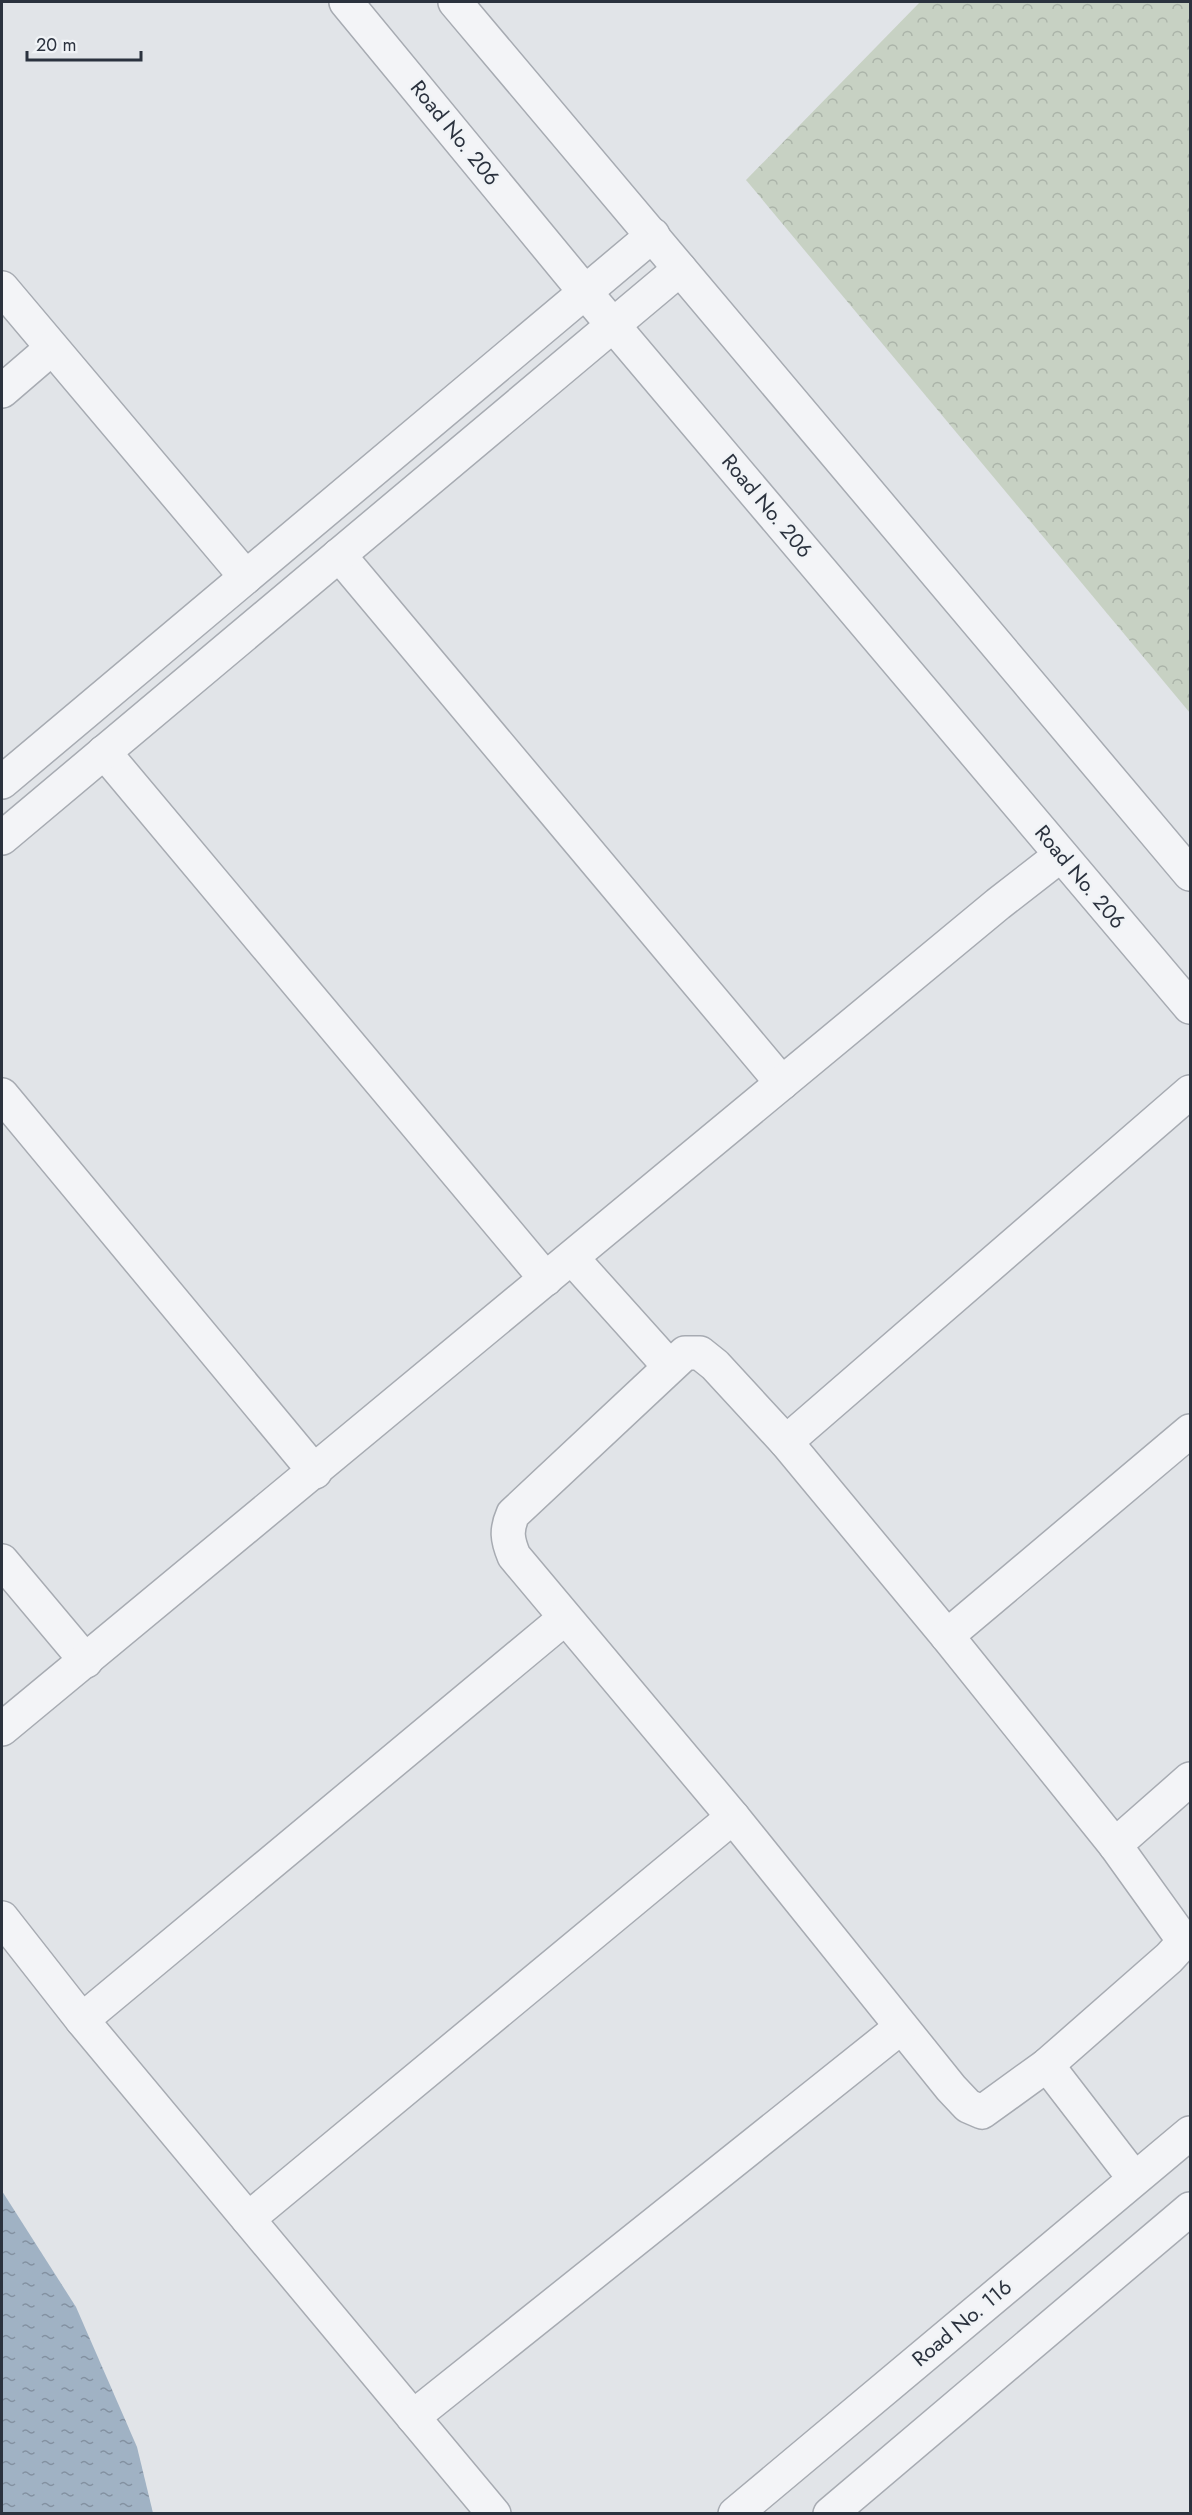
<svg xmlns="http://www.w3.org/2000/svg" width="1192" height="2515" viewBox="0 0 1192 2515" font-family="Jost,sans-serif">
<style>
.forest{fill:url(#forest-crowns)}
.water{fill:url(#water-ripples)}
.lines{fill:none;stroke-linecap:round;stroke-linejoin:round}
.minor-casing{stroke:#a7abb2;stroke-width:36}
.tertiary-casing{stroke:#a7abb2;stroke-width:36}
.minor{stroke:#f3f4f7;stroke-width:33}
.tertiary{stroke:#f3f4f7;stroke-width:33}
.labels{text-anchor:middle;stroke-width:5;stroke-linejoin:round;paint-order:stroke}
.street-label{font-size:21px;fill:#2b323e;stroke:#f0f3f6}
</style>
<defs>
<pattern id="forest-crowns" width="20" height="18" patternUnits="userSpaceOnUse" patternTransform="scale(1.5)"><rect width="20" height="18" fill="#c7d1c3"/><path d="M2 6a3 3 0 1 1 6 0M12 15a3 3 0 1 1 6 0" fill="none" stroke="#abb4a9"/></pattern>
<pattern id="water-ripples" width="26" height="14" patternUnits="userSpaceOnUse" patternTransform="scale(1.5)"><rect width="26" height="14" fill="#a0b2c4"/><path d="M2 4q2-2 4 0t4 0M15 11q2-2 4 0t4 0" fill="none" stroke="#8391a1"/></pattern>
</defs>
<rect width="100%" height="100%" fill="#e1e4e8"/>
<path class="forest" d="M920,2H1190V713L746,180Z"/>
<path class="water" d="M2,2191L76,2307L137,2447L153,2513H2Z"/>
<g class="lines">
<g class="minor-casing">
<g id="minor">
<path d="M2,288L246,577"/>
<path d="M2,391L52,348"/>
<path d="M339,555L782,1083"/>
<path d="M104,752L546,1279"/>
<path d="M2,782L653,235"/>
<path d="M2,838L680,269"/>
<path d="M2,1095L315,1472"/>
<path d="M572,1258L669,1366"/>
<path d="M685,1353H700L715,1365L786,1442L947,1636L1115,1845L1181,1937L1179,1947L1169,1958L1047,2065L982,2112L968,2106L951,2088L733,1817L514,1556C507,1539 506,1530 513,1514Z"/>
<path d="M786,1442L1190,1092"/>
<path d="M2,1561L86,1661"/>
<path d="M947,1636L1190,1431"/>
<path d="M2,1729L998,904L1061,855"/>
<path d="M1115,1845L1190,1779"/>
<path d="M2,1918L82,2020L494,2514"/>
<path d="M82,2020L565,1618"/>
<path d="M1047,2065L1134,2178"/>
<path d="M248,2219L733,1817"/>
<path d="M413,2417L900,2028"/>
</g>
</g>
<g class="tertiary-casing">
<g id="tertiary">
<path d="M346,2L585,292L1190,1007"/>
<path d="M455,2L1190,874"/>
<path d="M735,2514L1190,2133"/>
<path d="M830,2514L1190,2209"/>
</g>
</g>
<use href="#minor" class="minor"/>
<use href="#tertiary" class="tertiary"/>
</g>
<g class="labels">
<g class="street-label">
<text transform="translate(455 133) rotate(51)" y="7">Road No. 206</text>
<text transform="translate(767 506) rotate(50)" y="7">Road No. 206</text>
<text transform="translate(1080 877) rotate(50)" y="7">Road No. 206</text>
<text transform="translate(962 2323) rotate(-40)" y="7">Road No. 116</text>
</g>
</g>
<rect width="1192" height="2515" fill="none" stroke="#2b323e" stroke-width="6"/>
<path d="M27 51v9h114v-9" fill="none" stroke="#2b323e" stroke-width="3"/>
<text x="36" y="51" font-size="18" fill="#2b323e" stroke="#f0f3f6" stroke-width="4.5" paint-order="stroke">20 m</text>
</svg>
